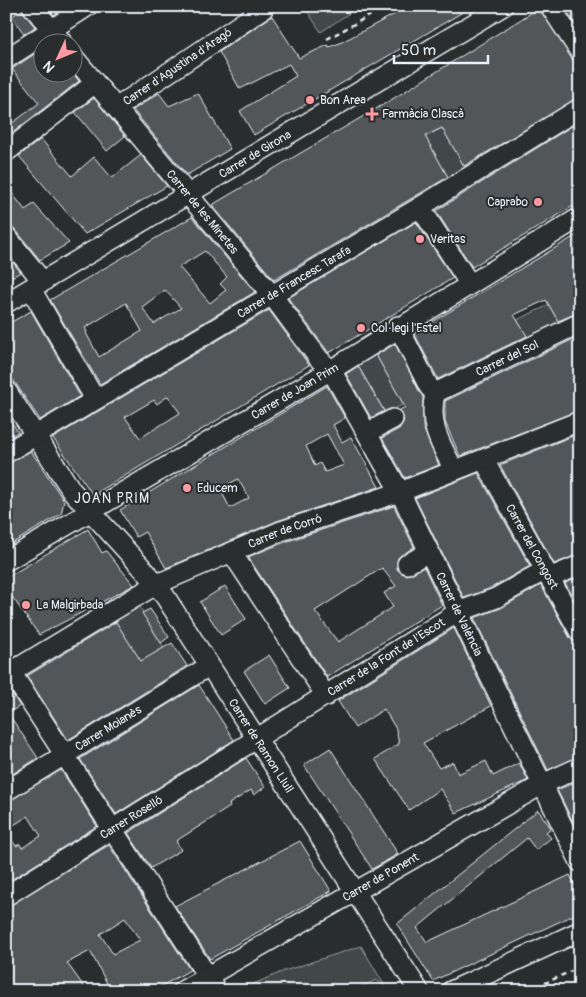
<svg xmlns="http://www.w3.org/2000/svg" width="586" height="997" viewBox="0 0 586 997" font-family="Pangolin,sans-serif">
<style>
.green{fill:#424648;stroke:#959ca0}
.building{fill:#535759;stroke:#e8f1f8;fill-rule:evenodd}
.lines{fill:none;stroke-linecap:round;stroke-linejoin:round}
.minor-casing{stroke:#e8f1f8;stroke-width:22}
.path{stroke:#e8f1f8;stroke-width:2.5;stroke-dasharray:5 4;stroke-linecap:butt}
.minor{stroke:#2a2d2e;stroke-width:19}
.poi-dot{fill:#ff9aa2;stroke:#2a2d2e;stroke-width:2}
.labels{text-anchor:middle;stroke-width:4;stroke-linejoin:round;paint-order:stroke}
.street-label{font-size:12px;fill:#e8f1f8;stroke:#2a2d2e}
.poi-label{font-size:12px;fill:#e8f1f8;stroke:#2a2d2e;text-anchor:start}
.neighbourhood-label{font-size:14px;letter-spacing:1px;fill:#e8f1f8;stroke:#2a2d2e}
</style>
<rect width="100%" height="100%" fill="#2a2d2e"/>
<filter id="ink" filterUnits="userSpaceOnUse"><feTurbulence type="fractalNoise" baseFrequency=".02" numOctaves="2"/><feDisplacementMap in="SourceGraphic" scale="10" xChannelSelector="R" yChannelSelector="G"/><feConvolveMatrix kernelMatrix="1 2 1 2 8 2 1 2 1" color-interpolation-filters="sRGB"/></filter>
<g filter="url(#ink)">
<g class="green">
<path d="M304,6H360L321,32Z"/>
<path d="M442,128L467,171L450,181L425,137Z"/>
<path d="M549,305L561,326L529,341L517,320Z"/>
<path d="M376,355L402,401V405L386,414L358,366Z"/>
<path d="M138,604L164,648L141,662L114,619Z"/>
<path d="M361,946L385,986L376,980L353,991H237L284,971Z"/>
</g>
<g class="building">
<path d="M47,6H67L54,15Z"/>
<path d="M410,6H473L254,135L240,111L296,76L289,64L240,89L219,52L272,16L299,58L328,45L329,47L340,43Z"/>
<path d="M564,6H580V31Z"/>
<path d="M539,8L580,69V97L464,166L442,128L425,136L448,177L414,197L274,280L212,205L391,100Z"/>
<path d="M22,10L35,27L24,34L12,16Z"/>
<path d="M42,49V72H72L79,81L6,138V128L39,103L12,69Z"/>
<path d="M159,93L169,106L198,93L230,149L187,175L133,110Z"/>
<path d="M94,98L125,136L107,151L75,112Z"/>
<path d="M580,121V202L472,267L436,211Z"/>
<path d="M41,139L72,176L94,157L112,178L141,155L167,186L85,234L19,156Z"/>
<path d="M6,185L25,210L34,204L69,243L40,260L15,229L6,225Z"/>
<path d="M192,217L255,292L100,384L50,300ZM205,251L227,277L220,284L226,290L210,303L179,267ZM165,290L181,308L154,324L142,307ZM126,303L142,331L99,357L86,333L87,332L85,328Z"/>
<path d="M416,222L453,278L329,353L288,298Z"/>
<path d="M580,233V312L558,321L546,300L514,315L527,336L438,379L414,333Z"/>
<path d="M6,254L21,272L6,280Z"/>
<path d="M269,310L309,365L93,495L53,438ZM168,396L180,413L140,438L125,417L154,400L157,404Z"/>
<path d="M31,311L80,396L40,420L6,369V325Z"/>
<path d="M580,336V410L460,456L445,422V401Z"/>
<path d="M395,344L423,397V427L439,465L405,478L382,438L399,429L404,420L400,410L405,407L376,355Z"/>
<path d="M358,366L384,411L371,418L346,374Z"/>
<path d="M327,386L345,418L333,425L342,442L351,437L379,487L277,521L166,568L145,532L136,537L120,510ZM327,434L344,465L325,472L320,463L315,466L306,446ZM238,479L249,498L230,508L220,489Z"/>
<path d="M6,414L18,432L6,440Z"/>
<path d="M580,433V554L554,564L500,465Z"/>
<path d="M31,451L64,501L61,514L6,547V464Z"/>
<path d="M478,473L530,566L491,588L464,598L415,498Z"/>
<path d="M394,506L414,547L398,558L397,569L407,575L424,567L442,605L327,677L248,557L285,542ZM382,568L396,586L384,593L393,607L338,642L315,611Z"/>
<path d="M88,529L102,553L106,551L134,585L39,635L6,588V578Z"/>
<path d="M580,577V609L565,583Z"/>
<path d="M541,585L570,638L580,644V756L548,770L474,618L501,608Z"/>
<path d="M225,586L246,619L221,635L200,602Z"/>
<path d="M150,609L169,637L161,643L142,613Z"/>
<path d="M116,622L141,661L172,643L187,666L68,740L27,676Z"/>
<path d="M454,628L491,706L423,743L439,768L453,762L458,774L486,761L493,776L519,763L528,780L456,813L440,789L409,810L375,759L399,744L396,729L384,709L355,728L338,701Z"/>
<path d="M269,655L290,688L265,704L244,671Z"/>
<path d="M199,685L234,740L116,814L80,759Z"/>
<path d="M7,686L20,706L8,713L38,758L6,778Z"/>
<path d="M330,748L398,854L372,869L304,765Z"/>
<path d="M246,758L265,787L254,795L251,790L229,804L230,807L176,841L181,850L151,868L128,833Z"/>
<path d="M61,770L97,826L6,883V831L16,846L20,844L22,848L41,836L28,816L6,830V802Z"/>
<path d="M580,780V836L557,790Z"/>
<path d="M538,810L551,828L546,832L551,838L536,850L527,838L417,928L427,942L570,875L580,895V912L433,981L397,924Z"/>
<path d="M300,841L331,891L210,959L175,906Z"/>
<path d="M109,845L190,970L153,991H111L90,951L67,963L87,991H6V907ZM125,918L140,940L113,954L100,934Z"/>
</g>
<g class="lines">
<g class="minor-casing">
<g id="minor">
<path d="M32,6L62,42"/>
<path d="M550,6L580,52"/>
<path id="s1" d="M72,55L271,294L319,359L331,370L400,492L580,862"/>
<path d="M6,59L88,6"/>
<path id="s2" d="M116,108L263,9"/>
<path d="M6,152L95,83"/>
<path d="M420,207L469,283"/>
<path d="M6,236L43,282"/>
<path d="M31,289L95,399"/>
<path id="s3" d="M6,303L503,6"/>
<path d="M398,326L429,387L435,393"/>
<path id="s4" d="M6,390L72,491L157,584L419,991"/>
<path id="s5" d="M435,393L580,323"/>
<path d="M435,393C428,425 440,443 454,470"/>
<path d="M367,433L393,419"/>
<path id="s6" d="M6,453L420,207L580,108"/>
<path id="s7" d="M484,460L580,633"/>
<path d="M232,553L326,696"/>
<path id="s8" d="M6,561L331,370L580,217"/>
<path d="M407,564L429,552"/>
<path d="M549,578L580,565"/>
<path d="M11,672L213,985"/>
<path id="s9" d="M6,675L157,584L281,531L400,492L580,421"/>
<path id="s10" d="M6,791L209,666"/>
<path id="s11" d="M6,896L458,612L496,598L545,570"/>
<path id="s12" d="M182,991L543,784L580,767"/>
<path d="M451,991L580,931"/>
</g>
</g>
<g class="path">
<path d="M409,6L410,7"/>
<path d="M327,39L387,6"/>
<path d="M528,991L580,967"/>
</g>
<use href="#minor" class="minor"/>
</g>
</g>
<g class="poi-dot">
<circle cx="310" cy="100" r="5"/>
<path d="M369.5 106.5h5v5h5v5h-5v5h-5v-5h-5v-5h5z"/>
<circle cx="538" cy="202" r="5"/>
<circle cx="420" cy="239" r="5"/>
<circle cx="361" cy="328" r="5"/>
<circle cx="187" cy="488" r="5"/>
<circle cx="26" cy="605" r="5"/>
</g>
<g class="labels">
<g class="street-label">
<text dy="4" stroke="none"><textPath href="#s2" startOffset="74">Carrer d'Agustina d'Aragó</textPath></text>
<text dy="4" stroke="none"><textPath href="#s3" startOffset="290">Carrer de Girona</textPath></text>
<text dy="4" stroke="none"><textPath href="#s1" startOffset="204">Carrer de les Minetes</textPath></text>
<text dy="4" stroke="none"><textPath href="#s6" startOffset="335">Carrer de Francesc Tarafa</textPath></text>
<text dy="4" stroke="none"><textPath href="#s5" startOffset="80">Carrer del Sol</textPath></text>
<text dy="4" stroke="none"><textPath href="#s8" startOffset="335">Carrer de Joan Prim</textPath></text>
<text dy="4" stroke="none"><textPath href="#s9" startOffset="315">Carrer de Corró</textPath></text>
<text dy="4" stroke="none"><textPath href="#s7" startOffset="99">Carrer del Congost</textPath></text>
<text dy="4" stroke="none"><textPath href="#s1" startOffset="684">Carrer de València</textPath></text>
<text dy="4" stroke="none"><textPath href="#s11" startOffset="449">Carrer de la Font de l'Escot</textPath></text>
<text dy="4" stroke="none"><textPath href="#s10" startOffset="120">Carrer Moianès</textPath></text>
<text dy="4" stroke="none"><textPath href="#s4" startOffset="439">Carrer de Ramon Llull</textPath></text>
<text dy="4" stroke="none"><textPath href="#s11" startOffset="148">Carrer Roselló</textPath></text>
<text dy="4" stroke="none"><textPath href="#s12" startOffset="229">Carrer de Ponent</textPath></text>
</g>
<g class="poi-label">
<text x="320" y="104">Bon Area</text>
<text x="382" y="118">Farmàcia Clascà</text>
<text x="528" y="206" text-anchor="end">Caprabo</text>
<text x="430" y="243">Veritas</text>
<text x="371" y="332">Col·legi l'Estel</text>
<text x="197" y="492">Educem</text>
<text x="36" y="609">La Malgirbada</text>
</g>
<g class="neighbourhood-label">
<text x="112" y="503">JOAN PRIM</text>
</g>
</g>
<rect width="586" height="997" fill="none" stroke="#2a2d2e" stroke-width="25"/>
<rect x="12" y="12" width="561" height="972" fill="none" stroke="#e8f1f8" stroke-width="2" filter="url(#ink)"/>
<g transform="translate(58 58) rotate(226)"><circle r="24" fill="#2a2d2e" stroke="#767b7f"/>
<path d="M0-4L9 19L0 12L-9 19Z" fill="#ff9aa2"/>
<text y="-8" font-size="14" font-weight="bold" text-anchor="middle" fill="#e8f1f8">N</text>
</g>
<path d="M394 55v8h94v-8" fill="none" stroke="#e8f1f8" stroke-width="2.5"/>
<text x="401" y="55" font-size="15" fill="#e8f1f8" stroke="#2a2d2e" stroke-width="4" paint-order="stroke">50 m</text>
</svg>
